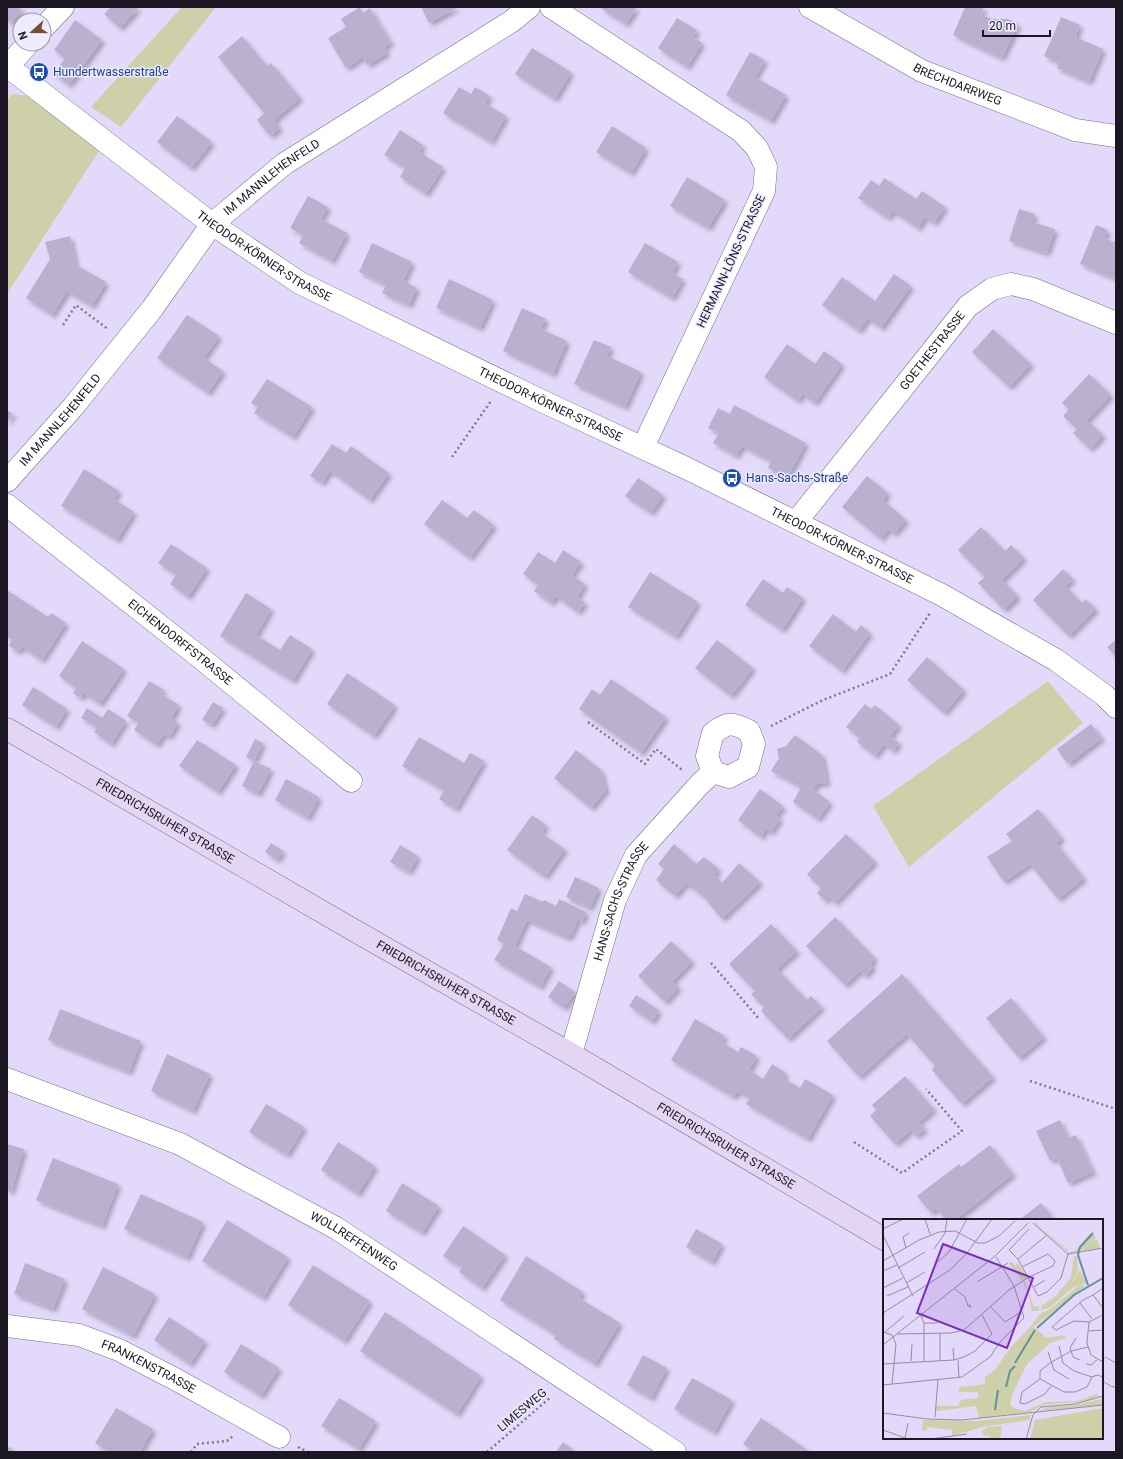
<svg xmlns="http://www.w3.org/2000/svg" width="1123" height="1459" viewBox="0 0 1123 1459" font-family="Roboto,sans-serif">
<style>
.grass{fill:#cdd0a9}
.building{fill:#bab1d1;filter:url(#shadow)}
.lines{fill:none;stroke-linecap:round;stroke-linejoin:round}
.street-casing{stroke:#766e8c;stroke-width:23}
.secondary-casing{stroke:#766e8c;stroke-width:23}
.path{stroke:#7f798f;stroke-width:2.5;stroke-dasharray:2 3;stroke-linecap:butt}
.street{stroke:#fff;stroke-width:22}
.secondary{stroke:#e4d5f3;stroke-width:22}
.labels{text-anchor:middle;stroke-width:3;stroke-linejoin:round;paint-order:stroke}
.transit-label{font-size:12px;fill:#164399;stroke:#efeafe;text-anchor:start}
.street-label{font-size:12px;fill:#1b1824;stroke:#efeafe}
.inset-river{fill:none;stroke:#62919f;stroke-width:2}
.inset-road{fill:none;stroke:#938ca5;stroke-width:1}
.view{fill:#7b2cbf;fill-opacity:0.15;stroke:#7b2cbf;stroke-width:2}
.inset-edge{fill:none;stroke:#1b1824;stroke-width:2}
</style>
<defs>
<filter id="shadow"><feDropShadow dx="3.5" dy="3.5" stdDeviation="2" flood-color="#0004"/></filter>
</defs>
<rect width="100%" height="100%" fill="#e3dafb"/>
<g class="grass">
<path d="M182,7H216L121,127L91,107Z"/>
<path d="M12,94L30,96L99,151L7,294V101Z"/>
<path d="M1048,681L1083,723L909,867L873,806Z"/>
</g>
<g class="building">
<path d="M7,7H22L20,9L21,11L12,21L11,20L7,25Z"/>
<path d="M111,7H139L120,28L104,14Z"/>
<path d="M360,7L363,13L370,8L391,43L384,47L387,53L367,65L363,57L346,68L328,38L346,27L341,19Z"/>
<path d="M421,7H458L429,23Z"/>
<path d="M599,7H637L626,24Z"/>
<path d="M965,7H984L981,14L991,19H1008L1018,24L1002,58L953,35Z"/>
<path d="M1061,17L1080,25L1075,37L1103,49L1089,82L1057,68L1059,63L1044,56Z"/>
<path d="M677,18L697,30L693,37L702,43L687,67L658,48Z"/>
<path d="M75,20L102,40L69,85L54,74L65,58L54,50Z"/>
<path d="M242,36L267,66L271,63L300,98L274,120L280,128L270,136L257,120L264,113L218,57Z"/>
<path d="M532,48L571,72L555,99L515,74Z"/>
<path d="M750,52L765,60L755,77L786,95L771,121L726,95Z"/>
<path d="M459,87L471,94L475,87L490,96L485,103L506,116L491,142L443,113Z"/>
<path d="M177,116L212,142L191,168L157,142Z"/>
<path d="M612,126L646,148L631,173L596,152Z"/>
<path d="M400,130L423,145L419,152L443,167L426,194L400,177L405,168L384,155Z"/>
<path d="M687,177L725,200L708,228L670,206Z"/>
<path d="M884,178L916,199L922,191L945,207L934,223L925,217L918,228L893,211L888,218L858,198L871,180L879,186Z"/>
<path d="M308,196L328,207L321,219L347,233L332,261L299,243L303,235L290,228Z"/>
<path d="M1019,209L1035,214L1032,222L1055,229L1047,253L1009,241Z"/>
<path d="M1096,225L1108,230L1104,238L1116,243V279L1080,264Z"/>
<path d="M70,236L76,265L106,282L92,306L67,291L52,315L26,298L50,259L45,242Z"/>
<path d="M372,243L412,262L403,281L417,288L409,305L382,293L386,285L359,272Z"/>
<path d="M645,243L678,262L672,273L683,279L672,298L628,272Z"/>
<path d="M894,274L911,286L881,328L868,318L859,331L822,305L842,277L875,301Z"/>
<path d="M449,279L493,300L480,328L436,308Z"/>
<path d="M522,308L546,319L541,329L567,341L553,374L503,351Z"/>
<path d="M187,315L219,336L204,358L223,371L208,393L157,358Z"/>
<path d="M993,329L1031,364L1009,387L972,352Z"/>
<path d="M594,340L611,347L607,356L641,372L625,407L574,384Z"/>
<path d="M787,344L815,364L824,351L842,364L815,403L802,394L798,401L764,377Z"/>
<path d="M1089,374L1111,395L1087,420L1103,435L1090,449L1073,433L1077,429L1063,416L1069,409L1062,403Z"/>
<path d="M267,379L312,407L293,437L254,413L258,407L251,403Z"/>
<path d="M734,405L806,443L787,478L768,468L771,461L742,446L736,456L713,443L719,433L708,428L718,408L730,414Z"/>
<path d="M7,410L13,414L7,423Z"/>
<path d="M332,444L346,453L351,446L389,473L370,500L330,471L322,483L310,476Z"/>
<path d="M84,469L119,491L114,499L134,512L117,540L61,506Z"/>
<path d="M867,476L888,493L883,500L906,520L894,534L888,529L881,539L842,507Z"/>
<path d="M638,478L663,495L651,513L625,496Z"/>
<path d="M442,500L467,518L474,510L494,525L470,558L424,524Z"/>
<path d="M981,527L1005,551L1011,545L1024,558L1002,580L1018,596L1004,610L978,583L985,577L958,550Z"/>
<path d="M171,544L207,568L188,597L170,584L176,575L158,563Z"/>
<path d="M563,550L581,562L572,575L585,584L577,597L585,603L578,612L556,596L551,603L534,591L538,585L523,574L538,552L555,563Z"/>
<path d="M1063,569L1073,579L1065,586L1082,603L1086,599L1096,609L1069,636L1033,600Z"/>
<path d="M650,572L698,602L676,637L628,607Z"/>
<path d="M763,579L783,593L787,587L803,598L782,630L745,605Z"/>
<path d="M7,590L48,617L51,613L66,623L42,660L22,647L18,652L9,646L12,640L7,637Z"/>
<path d="M246,593L271,609L256,635L280,650L290,635L312,649L293,681L220,636Z"/>
<path d="M833,614L856,632L861,625L870,633L842,671L809,646Z"/>
<path d="M717,640L753,668L731,696L695,668Z"/>
<path d="M1116,640V657L1107,647Z"/>
<path d="M82,641L124,669L100,704L84,693L81,698L73,693L76,688L59,676Z"/>
<path d="M927,657L964,690L944,713L907,680Z"/>
<path d="M347,673L395,705L374,736L327,704Z"/>
<path d="M611,679L666,717L641,753L579,709L592,689L600,695Z"/>
<path d="M149,681L164,690L161,694L179,705L171,718L178,723L169,737L164,734L157,745L134,730L139,723L127,716Z"/>
<path d="M33,687L67,709L56,727L22,705Z"/>
<path d="M213,702L223,708L212,725L202,720Z"/>
<path d="M865,704L871,709L875,705L899,725L890,736L899,743L893,751L884,744L875,756L857,742L860,738L846,727Z"/>
<path d="M87,708L102,718L108,709L126,721L111,744L94,732L97,727L81,718Z"/>
<path d="M1091,724L1102,738L1068,764L1057,749Z"/>
<path d="M795,735L822,755L827,783L817,784L813,790L830,802L818,819L793,802L801,787L771,771L779,758L777,749L786,746Z"/>
<path d="M419,737L464,763L470,753L484,761L456,809L439,799L444,790L402,766Z"/>
<path d="M255,739L263,743L254,761L246,757Z"/>
<path d="M197,740L236,765L218,792L179,766Z"/>
<path d="M576,750L601,770L606,790L591,808L554,778Z"/>
<path d="M254,761L271,769L258,794L242,786Z"/>
<path d="M286,779L319,797L308,818L275,800Z"/>
<path d="M760,789L783,806L776,816L780,819L771,832L766,829L761,837L738,820Z"/>
<path d="M1038,809L1062,838L1056,843L1084,878L1058,899L1030,864L1004,882L987,857L1012,841L1006,834Z"/>
<path d="M532,815L546,825L541,833L565,849L545,877L507,850Z"/>
<path d="M846,834L875,861L835,903L829,897L825,901L817,893L821,888L807,874Z"/>
<path d="M271,843L283,851L277,860L265,852Z"/>
<path d="M674,844L696,864L704,857L719,869L714,875L722,883L739,863L760,882L722,919L703,896L686,883L675,896L656,880L664,869L658,864Z"/>
<path d="M400,845L418,856L409,872L390,862Z"/>
<path d="M575,877L599,888L590,908L566,897Z"/>
<path d="M525,894L543,902L544,900L556,906L559,899L586,912L582,922L578,919L571,935H569L568,938L527,920L515,946L551,967L540,987L494,960L504,944L497,940L511,908L517,911Z"/>
<path d="M835,917L875,958L870,964L873,967L865,976L860,971L845,985L806,946Z"/>
<path d="M771,924L797,951L777,969L807,1000L811,996L822,1007L788,1039L761,1011L764,1007L751,994L755,991L729,964Z"/>
<path d="M671,941L692,961L672,982L679,987L665,1002L638,976Z"/>
<path d="M902,974L993,1077L962,1104L932,1070L935,1066L907,1034L859,1077L827,1041Z"/>
<path d="M559,981L575,992L564,1008L548,997Z"/>
<path d="M636,995L659,1010L652,1022L629,1006Z"/>
<path d="M1011,998L1044,1037L1019,1058L986,1018Z"/>
<path d="M60,1009L141,1041L129,1072L48,1040Z"/>
<path d="M695,1019L725,1036L721,1042L738,1052L741,1047L757,1056L749,1070L763,1079L772,1064L786,1073L783,1078L800,1088L805,1079L833,1095L808,1139L746,1104L750,1098L744,1095L738,1091L734,1097L671,1060Z"/>
<path d="M167,1054L210,1074L193,1111L151,1091Z"/>
<path d="M905,1076L934,1109L919,1122L925,1129L916,1136L911,1130L895,1144L870,1116L876,1110L872,1105Z"/>
<path d="M266,1104L304,1127L287,1155L249,1132Z"/>
<path d="M1060,1120L1068,1138L1076,1135L1093,1172L1068,1183L1057,1158L1050,1161L1036,1131Z"/>
<path d="M338,1142L375,1166L358,1194L321,1170Z"/>
<path d="M7,1144L24,1149L11,1192L7,1191Z"/>
<path d="M990,1145L1013,1174L955,1220H946L936,1208L931,1213L917,1196L959,1164L961,1167Z"/>
<path d="M53,1158L118,1184L102,1226L36,1200Z"/>
<path d="M402,1183L439,1206L422,1233L386,1211Z"/>
<path d="M141,1194L203,1222L187,1258L124,1229Z"/>
<path d="M1041,1203L1055,1220H1019Z"/>
<path d="M227,1220L288,1257L263,1298L202,1261Z"/>
<path d="M463,1226L505,1255L482,1288L459,1272L462,1268L443,1256Z"/>
<path d="M696,1229L722,1244L712,1262L686,1247Z"/>
<path d="M526,1256L583,1292L579,1298L620,1323L595,1364L554,1339L556,1335L500,1300Z"/>
<path d="M25,1263L65,1279L53,1309L14,1294Z"/>
<path d="M313,1265L370,1301L344,1341L288,1305Z"/>
<path d="M103,1267L155,1294L133,1336L82,1309Z"/>
<path d="M385,1312L481,1376L457,1414L360,1351Z"/>
<path d="M169,1317L205,1341L190,1364L154,1340Z"/>
<path d="M241,1344L279,1368L261,1396L224,1372Z"/>
<path d="M643,1355L667,1368L651,1398L627,1385Z"/>
<path d="M692,1378L732,1400L714,1432L674,1409Z"/>
<path d="M339,1398L376,1421L359,1449L321,1426Z"/>
<path d="M116,1408L153,1429L141,1450L145,1452H109L95,1443Z"/>
<path d="M761,1418L789,1437L810,1452H755L743,1444Z"/>
<path d="M563,1442L576,1452H556Z"/>
<path d="M7,1446L16,1452H7Z"/>
</g>
<g class="lines">
<g class="street-casing">
<g id="street">
<path d="M551,7L741,131L757,148L766,167L764,191L643,447"/>
<path id="s1" d="M810,7L922,71L1075,130L1116,136"/>
<path d="M44,27L63,7"/>
<path id="s2" d="M7,66L212,224L300,283L544,402L686,468L942,595L1056,660L1104,695L1116,707"/>
<path d="M7,67L28,44"/>
<path id="s3" d="M7,481L73,407L152,309L212,224L284,164L512,21L529,7"/>
<path id="s4" d="M7,505L202,659L351,781"/>
<path id="s5" d="M796,522L968,306L992,289L1011,284L1033,289L1116,323"/>
<path id="s6" d="M571,1054L615,900L636,855L700,784L713,772L729,777L748,767L754,744L749,731C732,722 728,722 713,733L707,756L713,772"/>
<path id="s7" d="M7,1079L180,1144L336,1228L675,1452"/>
<path id="s8" d="M7,1326L79,1335L119,1350L175,1379L279,1437"/>
</g>
</g>
<g class="secondary-casing">
<g id="secondary">
<path id="s9" d="M7,729L350,928L571,1054L884,1239"/>
<path d="M1102,1368L1116,1376"/>
</g>
</g>
<g class="path">
<path d="M63,325L76,305L108,329"/>
<path d="M452,457L491,401"/>
<path d="M7,650H8"/>
<path d="M588,722L645,764L656,749L682,770"/>
<path d="M771,726L823,700L890,674L930,613"/>
<path d="M711,963L760,1020"/>
<path d="M1030,1081L1116,1109"/>
<path d="M854,1142L902,1173L962,1131L926,1089"/>
<path d="M298,1447L308,1452"/>
<path d="M191,1452L197,1444L227,1441L233,1436"/>
<path d="M487,1452L551,1397"/>
</g>
<use href="#street" class="street"/>
<use href="#secondary" class="secondary"/>
</g>
<defs>
<g id="bus-disc" transform="scale(1)"><circle r="9.5" fill="#1a4fb4" stroke="#efeafe"/><path d="M-5-6H5V4H4V6H2V4H-2V6H-4V4H-5ZM-3.5-4V0h7V-4ZM-3.5 1.2v1.5H-2V1.2ZM2 1.2v1.5H3.5V1.2Z" fill="#fff"/></g>
</defs>
<g fill-rule="evenodd">
<use href="#bus-disc" x="39" y="72"/>
<use href="#bus-disc" x="732" y="478"/>
</g>
<g class="labels">
<g class="transit-label">
<text x="53" y="76">Hundertwasserstraße</text>
<text x="746" y="482">Hans-Sachs-Straße</text>
</g>
<g class="street-label">
<text dy="4" stroke="none"><textPath href="#s1" startOffset="167">BRECHDARRWEG</textPath></text>
<text dy="4" stroke="none"><textPath href="#s3" startOffset="405">IM MANNLEHENFELD</textPath></text>
<text dy="4" stroke="none"><textPath href="#s2" startOffset="320">THEODOR-KÖRNER-STRASSE</textPath></text>
<text transform="translate(731 261) rotate(-65)" y="4">HERMANN-LÖNS-STRASSE</text>
<text dy="4" stroke="none"><textPath href="#s5" startOffset="219">GOETHESTRASSE</textPath></text>
<text dy="4" stroke="none"><textPath href="#s2" startOffset="643">THEODOR-KÖRNER-STRASSE</textPath></text>
<text dy="4" stroke="none"><textPath href="#s3" startOffset="81">IM MANNLEHENFELD</textPath></text>
<text dy="4" stroke="none"><textPath href="#s2" startOffset="967">THEODOR-KÖRNER-STRASSE</textPath></text>
<text dy="4" stroke="none"><textPath href="#s4" startOffset="221">EICHENDORFFSTRASSE</textPath></text>
<text dy="4" stroke="none"><textPath href="#s9" startOffset="183">FRIEDRICHSRUHER STRASSE</textPath></text>
<text dy="4" stroke="none"><textPath href="#s6" startOffset="161">HANS-SACHS-STRASSE</textPath></text>
<text dy="4" stroke="none"><textPath href="#s9" startOffset="507">FRIEDRICHSRUHER STRASSE</textPath></text>
<text dy="4" stroke="none"><textPath href="#s9" startOffset="831">FRIEDRICHSRUHER STRASSE</textPath></text>
<text dy="4" stroke="none"><textPath href="#s7" startOffset="384">WOLLREFFENWEG</textPath></text>
<text dy="4" stroke="none"><textPath href="#s8" startOffset="149">FRANKENSTRASSE</textPath></text>
<text transform="translate(522 1410) rotate(-40)" y="4">LIMESWEG</text>
</g>
</g>
<g transform="translate(883 1219)">
<rect width="220" height="220" fill="#e3dafb"/>
<path d="M153,0L155,7L184,30L186,33L192,32L209,13L213,19L196,33L187,34L155,8L153,5ZM214,20L217,29L198,32L207,24ZM191,37H194L195,52L188,65L191,68L185,73L182,71L184,73L167,89L158,91V87L173,77L188,58ZM128,42L132,47L135,44L144,58L139,62L126,45ZM142,62L151,88L156,87V92H149L145,73L140,64ZM200,66L202,67L152,107L149,105L158,94L166,91L194,68ZM149,106L162,119L182,116V119L167,124L144,145L130,174L127,185L130,189L142,192L163,183L195,182L214,175L216,177L202,182L161,186L147,193L96,199L93,187L53,192V187H75L78,181L95,179V173H76V168L102,165V158L112,151L127,129ZM218,180L220,186L155,192L166,188L193,186ZM148,196L146,201L99,208L69,217V211L44,208L43,212L39,211L40,201L92,202ZM119,207L117,220H106L107,217L100,216L99,212L105,208Z" fill="#cdd0a9"/>
<path d="M197,51L204,64L191,68L188,65ZM154,110L162,118L142,132L143,130ZM220,189V220H147L152,201Z" fill="#cdd0a9"/>
<path class="inset-river" d="M205,66L195,36L197,28L210,14M154,109L191,76L220,59M132,144L152,111M123,168L127,152L132,147M112,191L115,171"/>
<path class="inset-road" d="M42,0L47,15M150,4L185,35M0,10L20,0M146,10L126,31L135,40L155,77L164,73L178,59L185,35M0,16L30,77M23,29L20,18L26,14M51,30L62,14L64,0M185,35L220,29M135,40L164,16M0,42L36,21L56,13L72,12L95,24H102L116,17L132,2M55,43L66,33L84,0M139,48L165,35L172,42L170,47L146,58M15,49L42,33M0,52L14,46M94,63L125,44M23,64L42,53M151,68L162,61M0,69L20,59M72,70L82,78L85,87L88,88L86,85M210,76L220,89M210,76L220,69M4,77L25,68M197,84L209,100M108,88L122,103L138,93M0,94L67,51L84,34L109,0M220,96L206,103L204,124L208,136L220,143M38,97L41,104V142M191,102L173,111L169,108L200,81L210,76M191,102L206,103M41,104H55M206,112L220,111M0,113L9,116L13,125L9,165M2,113L21,97M14,115L68,114L81,111L126,71L146,58M193,119L187,129L190,138L197,141M0,126L112,37L145,4M176,127L180,144L191,152L209,158M205,128L188,132L167,144L157,152V160L181,173H192L204,168L209,158L214,156L220,158M70,129L71,141M165,133L171,151L186,160M75,141L76,159M28,142L29,125M57,142V115M0,145L71,141L81,138L92,132L109,115L99,96M203,145L208,146L214,141M157,160L139,173L137,184L142,185L162,175L168,167M0,166L79,158L107,138L117,123L141,99L131,67L113,38M0,194L44,200L79,201L220,186M52,198L55,160M0,211L25,220M22,219L25,204M48,220L84,215M143,220L150,196L158,188L192,185L220,177"/>
<path class="view" d="M60,25L150,59L124,129L34,94Z"/>
<rect width="220" height="220" class="inset-edge"/>
</g>
<rect width="1123" height="1459" fill="none" stroke="#1b1824" stroke-width="16"/>
<g transform="translate(32 32) rotate(249)"><circle r="19" fill="#efeafe" stroke="#9a96a7"/>
<path d="M0-3L7 15L0 10L-7 15Z" fill="#754f2b"/>
<text y="-6" font-size="11" font-weight="bold" text-anchor="middle" fill="#1b1824">N</text>
</g>
<path d="M983 30v6h67v-6" fill="none" stroke="#1b1824" stroke-width="2"/>
<text x="989" y="30" font-size="12" fill="#1b1824" stroke="#efeafe" stroke-width="3" paint-order="stroke">20 m</text>
</svg>
